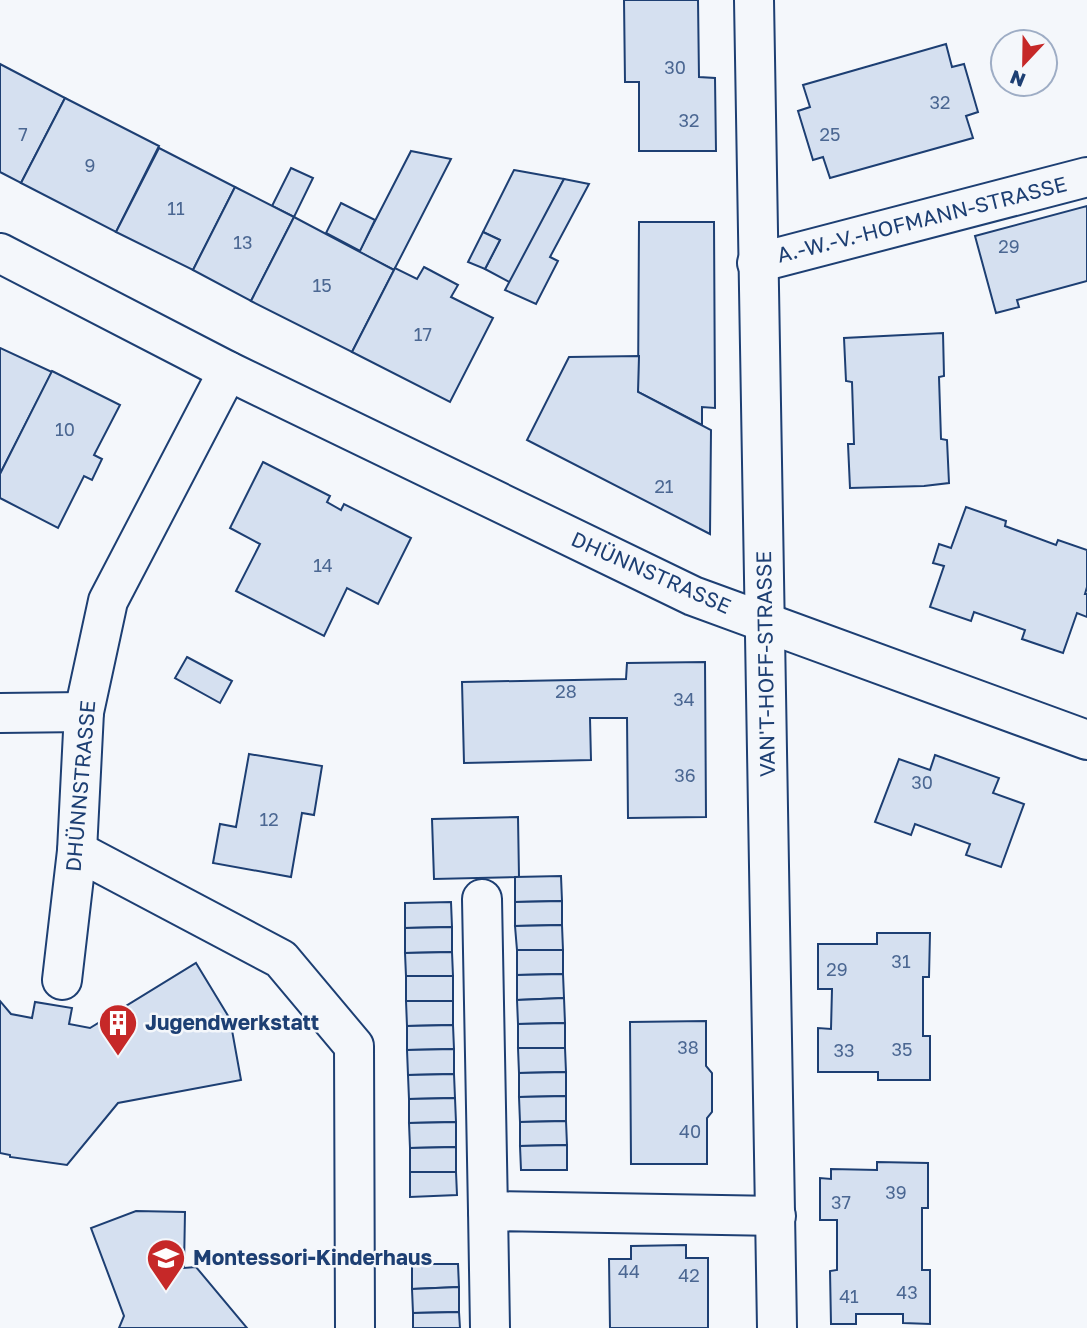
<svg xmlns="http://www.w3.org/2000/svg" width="1087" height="1328" viewBox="0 0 1087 1328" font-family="'Golos Text',sans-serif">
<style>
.building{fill:#d5e0f0;stroke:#1d3f73;stroke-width:2}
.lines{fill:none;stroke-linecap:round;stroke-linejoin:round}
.minor-casing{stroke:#1d3f73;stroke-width:42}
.minor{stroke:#f4f7fb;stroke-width:38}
.labels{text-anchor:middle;stroke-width:5;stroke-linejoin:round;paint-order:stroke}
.number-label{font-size:18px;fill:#4b6792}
.street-label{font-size:21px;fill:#1d3f73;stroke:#f4f7fb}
.poi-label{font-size:21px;font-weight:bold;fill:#1d3f73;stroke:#f4f7fb;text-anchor:start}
</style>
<rect width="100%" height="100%" fill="#f4f7fb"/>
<g class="building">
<path d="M624,0H698L699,77L715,78L716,151H639V82H625Z"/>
<path d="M946,44L952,67L964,64L978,112L966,116L973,138L830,178L823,157L813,160L798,111L810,107L803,85Z"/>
<path d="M0,64L65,98L21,183L0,172Z"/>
<path d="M65,98L159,146L116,232L21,183Z"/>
<path d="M159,148L235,187L193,270L116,232Z"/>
<path d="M411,151L451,159L394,270L359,252Z"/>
<path d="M291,168L313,178L294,217L272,206Z"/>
<path d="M514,170L564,179L511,283L485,269L500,240L483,232Z"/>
<path d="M564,179L589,184L550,257L558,261L536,304L505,290Z"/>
<path d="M235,187L294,217L251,301L193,270Z"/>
<path d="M341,203L375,220L360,251L326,233Z"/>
<path d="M1087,206V281L1017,300L1019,307L996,313L975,236Z"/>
<path d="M294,217L394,270L352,352L251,301Z"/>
<path d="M639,222H714L715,408L702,407V425L638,392Z"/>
<path d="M483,232L500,240L485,269L468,262Z"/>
<path d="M424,267L458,285L451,297L493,318L450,402L352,352L395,268L417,279Z"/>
<path d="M943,333L944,376L939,377L941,439L947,440L949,483L924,486L850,488L848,444H854L852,382L846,381L844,338Z"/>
<path d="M0,348L52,372L0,474Z"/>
<path d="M639,356L638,392L711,430L710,534L527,440L569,357Z"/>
<path d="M52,371L120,405L94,455L102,459L92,480L84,476L58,528L0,498V474Z"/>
<path d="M263,462L330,496L327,502L341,510L344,504L411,538L378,604L347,588L324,636L236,591L260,544L230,528Z"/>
<path d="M966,507L1006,521L1005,526L1056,545L1058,540L1087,550V587L1085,594H1087V617L1077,613L1063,653L1022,639L1025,630L974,612L971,621L930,607L944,566L933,563L939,544L951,548Z"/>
<path d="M187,657L232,681L220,703L175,678Z"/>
<path d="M705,662L706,817L628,818L627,718H590L591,760L464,763L462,682L626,679L627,663Z"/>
<path d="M249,754L322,766L314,815L302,813L291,877L213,863L220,824L236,827Z"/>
<path d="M935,755L999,778L993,793L1024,804L1001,867L966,855L970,844L915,824L911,835L875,822L899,759L930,770Z"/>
<path d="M518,817L519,877L434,879L432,819Z"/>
<path d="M561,876L562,901L515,902V877Z"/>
<path d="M562,901V925L515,926V902Z"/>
<path d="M451,902L452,927L405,928V903Z"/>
<path d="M562,925L563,950H517L515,926Z"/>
<path d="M452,927V952L405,953V928Z"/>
<path d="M877,933H930L929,977H923V1036H930V1080H878V1072H818V1028L831,1029L832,989H818V944H877Z"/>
<path d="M517,950H563V974L517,975Z"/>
<path d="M452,952L453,976H406L405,953Z"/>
<path d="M196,963L230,1019L241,1080L118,1103L67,1165L10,1157V1155L0,1153V1001L11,1014L32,1018L35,1002L72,1008L69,1024L90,1028Z"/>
<path d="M563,974L564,998L517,1000V975Z"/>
<rect x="406" y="976" width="47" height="25"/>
<path d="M564,998L565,1023L518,1024L517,1000Z"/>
<path d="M406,1001H453V1025L407,1026Z"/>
<path d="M706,1021V1066L712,1073V1112L707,1118V1164H631L630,1022Z"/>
<path d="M565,1023V1048H518V1024Z"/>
<path d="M453,1025L454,1049L407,1050V1026Z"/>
<path d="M518,1048H565L566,1072L519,1073Z"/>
<path d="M454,1049V1074L408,1075L407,1050Z"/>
<path d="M566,1072V1096L519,1097V1073Z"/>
<path d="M454,1074L455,1098L409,1099L408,1075Z"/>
<path d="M566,1096V1121L520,1122L519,1097Z"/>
<path d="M455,1098L456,1122L409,1123V1099Z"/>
<path d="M566,1121L567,1145L520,1146V1122Z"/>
<path d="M456,1122V1147L410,1148L409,1123Z"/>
<path d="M567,1145V1170H521L520,1146Z"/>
<path d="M456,1147V1172H410V1148Z"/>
<path d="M877,1162L928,1163V1208H922V1270H930V1324L903,1323V1314H856V1324H831L830,1271L837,1270V1220H820V1178L831,1179V1169L877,1170Z"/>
<path d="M410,1172H456L457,1195L410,1197Z"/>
<path d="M136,1211L185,1212L184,1268L196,1267L247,1328H119L124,1316L91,1228Z"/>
<path d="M686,1245V1258H708V1328H610L609,1259H631V1246Z"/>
<path d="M412,1264H458L459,1287L412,1289Z"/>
<path d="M459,1287V1312L413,1313L412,1289Z"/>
<path d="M459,1312L460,1328H413V1313Z"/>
</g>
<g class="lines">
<g class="minor-casing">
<g id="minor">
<path d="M754,0L777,1328"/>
<path d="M0,253L228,371L693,596L1087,740"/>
<path d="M757,263L1087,177"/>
<path d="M0,713L84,712"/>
<path d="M77,851L281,959L354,1046L355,1328"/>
<path d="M482,899L488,1211"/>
<path d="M62,980L77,851L84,712L108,601L228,371"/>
<path d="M490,1328L488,1211L776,1216"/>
</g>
</g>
<use href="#minor" class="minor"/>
</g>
<defs>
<g id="building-pin" transform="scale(2.0125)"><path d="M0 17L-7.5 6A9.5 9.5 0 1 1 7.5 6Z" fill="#c62828" stroke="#f4f7fb"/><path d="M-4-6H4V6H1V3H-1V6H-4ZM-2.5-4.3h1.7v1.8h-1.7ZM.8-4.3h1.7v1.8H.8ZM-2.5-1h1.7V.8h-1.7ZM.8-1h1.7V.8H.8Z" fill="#fff"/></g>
<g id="school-pin" transform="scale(2.0125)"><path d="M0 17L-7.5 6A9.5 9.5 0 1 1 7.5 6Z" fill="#c62828" stroke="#f4f7fb"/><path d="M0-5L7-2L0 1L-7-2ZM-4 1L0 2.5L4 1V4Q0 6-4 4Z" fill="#fff"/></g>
</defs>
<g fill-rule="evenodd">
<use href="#building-pin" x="118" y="1023"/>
<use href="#school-pin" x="166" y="1258"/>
</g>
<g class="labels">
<g class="number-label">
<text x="675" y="74">30</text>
<text x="940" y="109">32</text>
<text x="689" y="127">32</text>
<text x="23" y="141">7</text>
<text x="830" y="141">25</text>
<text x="90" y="172">9</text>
<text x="176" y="215">11</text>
<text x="243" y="249">13</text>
<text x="1009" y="253">29</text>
<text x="322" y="292">15</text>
<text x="423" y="341">17</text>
<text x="65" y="436">10</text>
<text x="664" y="493">21</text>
<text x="323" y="572">14</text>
<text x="566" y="698">28</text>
<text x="684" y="706">34</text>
<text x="685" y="782">36</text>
<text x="922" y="789">30</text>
<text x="269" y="826">12</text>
<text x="901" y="968">31</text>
<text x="837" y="976">29</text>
<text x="688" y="1054">38</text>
<text x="902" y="1056">35</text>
<text x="844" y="1057">33</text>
<text x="690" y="1138">40</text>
<text x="896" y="1199">39</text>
<text x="841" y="1209">37</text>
<text x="629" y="1278">44</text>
<text x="689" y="1282">42</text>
<text x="907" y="1299">43</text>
<text x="849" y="1303">41</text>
</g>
<g class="street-label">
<text transform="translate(922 220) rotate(-14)" y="7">A.-W.-V.-HOFMANN-STRASSE</text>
<text transform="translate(651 573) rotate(24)" y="7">DHÜNNSTRASSE</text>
<text transform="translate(766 664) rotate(-91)" y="7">VAN'T-HOFF-STRASSE</text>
<text transform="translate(81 786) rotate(-85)" y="7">DHÜNNSTRASSE</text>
</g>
<g class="poi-label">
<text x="145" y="1030">Jugendwerkstatt</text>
<text x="193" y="1265">Montessori-Kinderhaus</text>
</g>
</g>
<g transform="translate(1024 63) rotate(202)"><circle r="33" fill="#f4f7fb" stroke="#9eadc5" stroke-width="2"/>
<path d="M0-5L12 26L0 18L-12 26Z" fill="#c62828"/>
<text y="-10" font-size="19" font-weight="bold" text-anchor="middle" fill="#1d3f73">N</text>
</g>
</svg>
